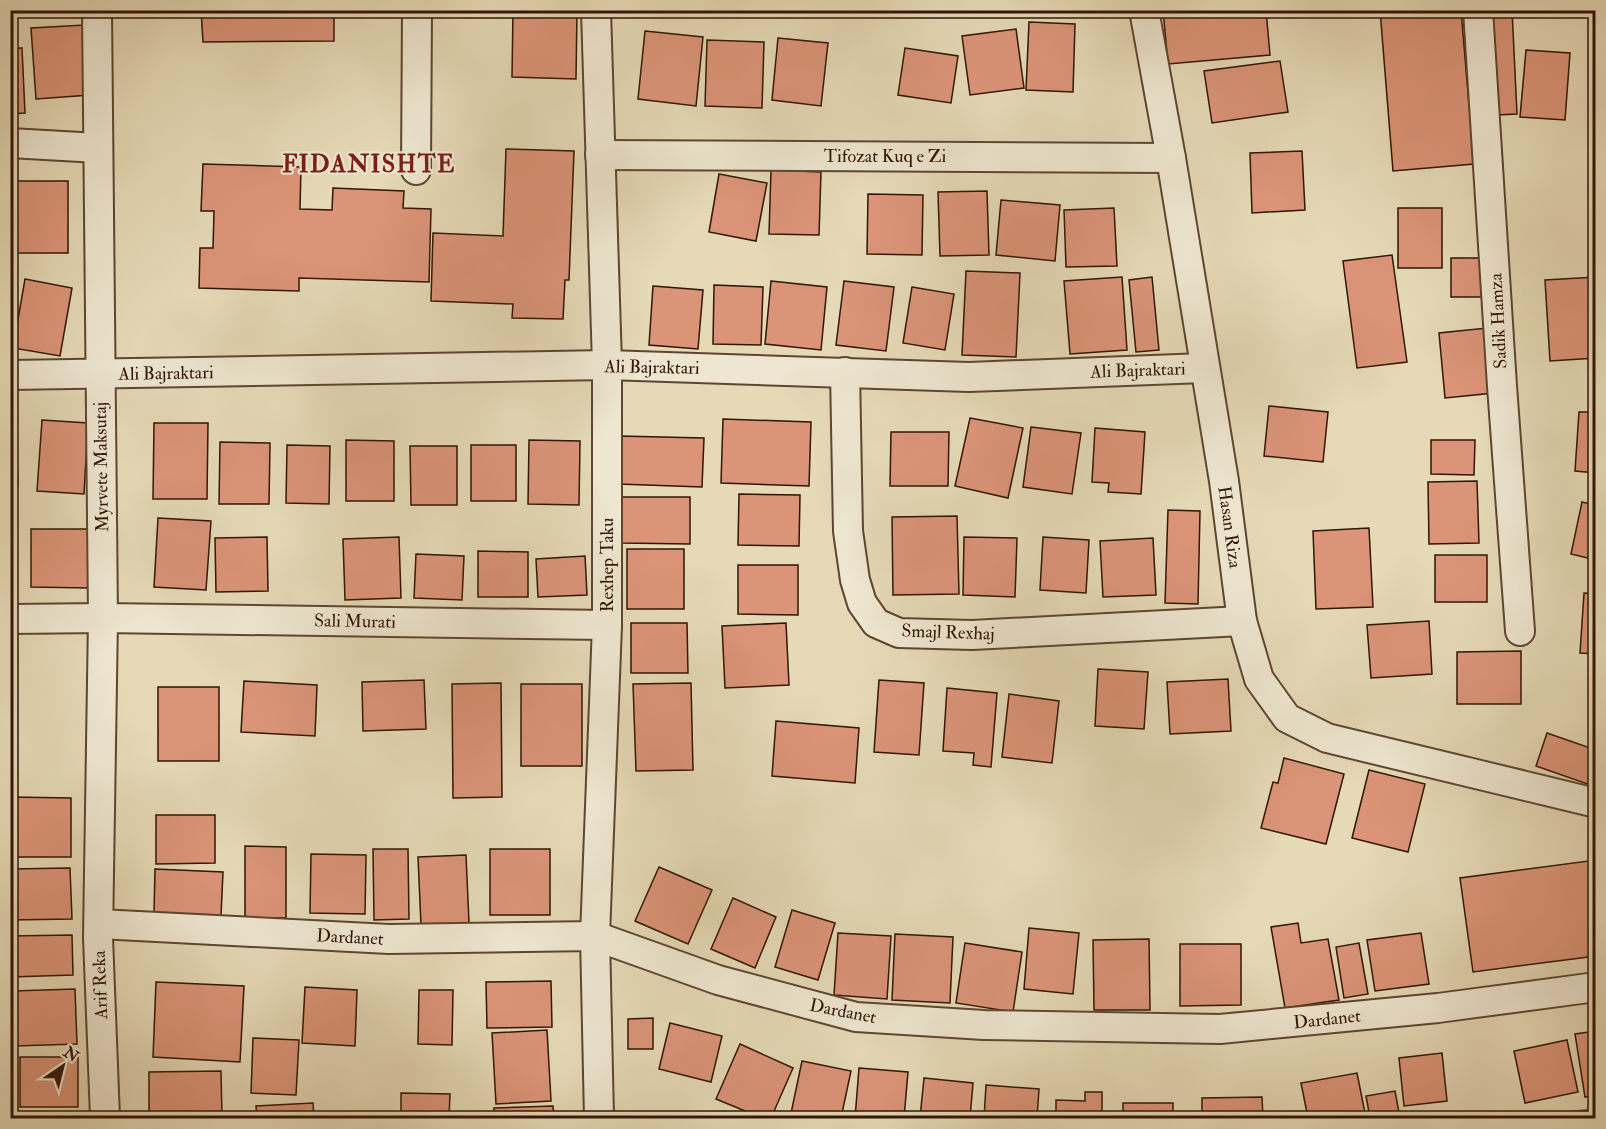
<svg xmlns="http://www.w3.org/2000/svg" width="1606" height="1129" viewBox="0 0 1606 1129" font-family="'IM FELL Double Pica',serif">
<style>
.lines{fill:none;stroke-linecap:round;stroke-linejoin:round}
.stream{stroke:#6e7967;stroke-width:9}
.building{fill:#db9478;stroke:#311504;stroke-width:1.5}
.minor-casing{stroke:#5e4630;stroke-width:32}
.minor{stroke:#eee6d0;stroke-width:28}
.labels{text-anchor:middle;stroke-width:4.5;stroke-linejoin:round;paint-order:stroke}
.street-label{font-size:18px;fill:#311504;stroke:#eee6d0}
.district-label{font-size:24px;font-weight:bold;letter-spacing:1.5px;fill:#7a1f14;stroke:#eee6d0}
</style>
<rect width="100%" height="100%" fill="#e5d9b6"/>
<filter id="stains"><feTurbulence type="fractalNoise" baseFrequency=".00333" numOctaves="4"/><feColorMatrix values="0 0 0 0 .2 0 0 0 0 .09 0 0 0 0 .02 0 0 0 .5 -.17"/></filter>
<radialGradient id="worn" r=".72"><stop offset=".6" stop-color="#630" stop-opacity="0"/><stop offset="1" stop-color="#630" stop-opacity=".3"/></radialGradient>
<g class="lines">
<path class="stream" d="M1553,1118L1596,1112"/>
</g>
<g class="building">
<rect x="30" y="10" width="46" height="4"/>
<path d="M201,10H334V41L203,42Z"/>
<path d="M513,10H577L576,79L512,77Z"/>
<path d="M1163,10H1266L1270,55L1168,64Z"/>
<path d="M1380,10H1461L1474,164L1393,171Z"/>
<path d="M1491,10H1512L1517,114L1497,115Z"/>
<path d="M1029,22L1075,24L1073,92L1026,90Z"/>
<path d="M85,25L90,95L36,99L31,28Z"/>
<path d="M1016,29L1024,88L970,95L962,36Z"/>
<path d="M645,31L703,37L696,106L638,99Z"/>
<path d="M778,38L828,43L821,106L772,100Z"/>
<path d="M707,40L764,42L762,108L705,106Z"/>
<path d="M10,48H22L25,113L10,114Z"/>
<path d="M905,48L958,56L951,103L898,95Z"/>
<path d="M1526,50L1570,53L1565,120L1520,117Z"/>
<path d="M1280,61L1288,112L1212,123L1204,71Z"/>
<path d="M506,149L574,151L569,280H565L563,319L512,318L513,304L431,301L433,233L503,236Z"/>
<path d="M1302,151L1305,210L1252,213L1250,153Z"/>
<path d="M203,164L301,167L300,209L332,210L333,188L404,191L403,208L431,209L429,282L299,278V291L199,288L200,248H213L214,211H201Z"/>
<path d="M771,170L821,172L819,235L769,234Z"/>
<path d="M719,174L767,183L756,241L709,232Z"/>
<rect x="13" y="181" width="55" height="72"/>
<path d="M987,191L989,255L940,256L938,192Z"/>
<path d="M868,194L923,195L922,255L867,254Z"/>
<path d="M1001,200L1060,205L1055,261L996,255Z"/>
<path d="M1114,208L1117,266L1066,267L1064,210Z"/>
<rect x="1398" y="208" width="44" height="60"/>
<path d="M1392,255L1407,362L1357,368L1343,261Z"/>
<rect x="1451" y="258" width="33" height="39"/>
<path d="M966,271L1020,273L1016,357L962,355Z"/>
<path d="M1122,277L1127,350L1070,354L1064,281Z"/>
<path d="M1152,277L1159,350L1136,352L1129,280Z"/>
<path d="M1596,277V358L1550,361L1545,280Z"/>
<path d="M25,279L72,288L60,356L13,348Z"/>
<path d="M771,281L827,287L821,350L765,344Z"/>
<path d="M844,281L894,287L886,351L836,345Z"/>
<path d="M714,285L763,287L761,345L713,344Z"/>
<path d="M653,286L703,290L698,349L649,345Z"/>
<path d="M912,287L954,294L945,350L903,343Z"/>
<path d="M1487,328L1494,393L1445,398L1439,333Z"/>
<path d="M1269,406L1328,412L1323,462L1264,456Z"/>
<path d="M1579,412H1596V473L1575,471Z"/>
<path d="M970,418L1023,428L1008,498L955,486Z"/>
<path d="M723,419L811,422L809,486L721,483Z"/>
<path d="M42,420L88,423L84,494L37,491Z"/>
<path d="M154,423H208L207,499H153Z"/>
<path d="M10,425H16L18,486H10Z"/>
<path d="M1031,427L1081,433L1072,494L1023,487Z"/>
<path d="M1095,428L1145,432L1141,494L1108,492L1109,483L1092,482Z"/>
<path d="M891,432H949L948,486H890Z"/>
<path d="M619,436L704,438L702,487L618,484Z"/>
<path d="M346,440L394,441V501H346Z"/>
<path d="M529,440L580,441L579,505L528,504Z"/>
<path d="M1431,440H1475L1474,475L1431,474Z"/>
<path d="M220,442L270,443L269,504H219Z"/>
<path d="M287,445L330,446L329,504L286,503Z"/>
<rect x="471" y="445" width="45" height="56"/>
<path d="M410,446H457V505H411Z"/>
<path d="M1477,481L1479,543L1429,544L1428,482Z"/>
<path d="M739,494L800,495L799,546L738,545Z"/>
<path d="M622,497H690V544L621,543Z"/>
<path d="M1582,502L1596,505V560L1571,554Z"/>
<path d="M1168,510L1200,511L1198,604L1165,603Z"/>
<path d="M957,516L959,594L893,595L892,517Z"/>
<path d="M158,518L211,521L206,590L154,587Z"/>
<path d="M1369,528L1373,607L1316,609L1313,531Z"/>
<path d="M31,529H89V588L31,587Z"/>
<path d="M267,537L268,591L216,592L215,538Z"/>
<path d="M399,537L401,598L345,600L343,539Z"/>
<path d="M964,537L1017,538L1015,597L963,595Z"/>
<path d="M1043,537L1089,540L1086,593L1040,590Z"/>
<path d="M1153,538L1156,595L1103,597L1100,541Z"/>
<rect x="10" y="545" width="4" height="57"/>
<rect x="627" y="549" width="57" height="60"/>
<path d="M478,551L528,552V597H478Z"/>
<path d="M416,554L464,556L462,600L414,598Z"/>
<rect x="1435" y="555" width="52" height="47"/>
<path d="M585,556L587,595L538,597L536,559Z"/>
<path d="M738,565H798V615L738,614Z"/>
<path d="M1584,593L1596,594V654L1580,653Z"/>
<path d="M1429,621L1432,674L1371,678L1367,625Z"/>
<path d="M631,623H687L688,673H631Z"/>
<path d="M786,623L789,685L725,688L722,626Z"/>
<path d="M1521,651V704H1457V652Z"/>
<path d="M1098,669L1148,672L1144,729L1095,726Z"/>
<path d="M1228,679L1231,731L1170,734L1167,682Z"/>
<path d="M424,680L426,729L363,731L362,682Z"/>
<path d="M879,680L924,683L919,755L874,752Z"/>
<path d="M244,681L317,685L315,736L241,732Z"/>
<path d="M501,683L502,797L453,798L452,684Z"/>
<path d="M691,683L693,770L636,771L633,684Z"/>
<rect x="521" y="684" width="61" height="82"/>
<rect x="158" y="687" width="61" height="74"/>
<path d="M947,688L997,693L991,767L973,765L974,753L943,751Z"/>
<path d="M1009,694L1059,701L1052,763L1002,757Z"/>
<path d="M776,721L859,728L855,783L772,776Z"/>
<path d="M1547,733L1596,750V787L1536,766Z"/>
<path d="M1284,758L1344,774L1326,844L1261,828L1273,782L1278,783Z"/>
<path d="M1369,770L1425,784L1408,852L1352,838Z"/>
<path d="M10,797L71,798V857H10Z"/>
<path d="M156,815H215V863L156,864Z"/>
<path d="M245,846L286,847V918H245Z"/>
<path d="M373,849H408L409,919L374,920Z"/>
<rect x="490" y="849" width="60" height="66"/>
<path d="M311,854L366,855L365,914L310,913Z"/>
<path d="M466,855L469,923L421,925L418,857Z"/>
<path d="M1596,860V956L1473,972L1460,878Z"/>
<path d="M659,867L712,890L688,944L635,921Z"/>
<path d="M70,868L72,919L10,920V869Z"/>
<path d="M155,869L223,872L221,916L154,913Z"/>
<path d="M733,898L776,917L755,968L711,949Z"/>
<path d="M792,910L835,923L818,980L775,967Z"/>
<path d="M1298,923L1301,943L1328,939L1339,1000L1285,1008L1271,927Z"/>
<path d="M1029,928L1079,933L1073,994L1024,989Z"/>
<path d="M838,933L891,936L887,999L834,995Z"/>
<path d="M1421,933L1429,984L1375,991L1367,940Z"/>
<path d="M895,934L953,937L950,1003L892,1000Z"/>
<path d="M72,935L73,975L10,977V936Z"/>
<path d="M1149,939L1150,1010H1094L1093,940Z"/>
<path d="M965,943L1022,952L1013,1012L956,1003Z"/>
<path d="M1359,943L1368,994L1344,998L1336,947Z"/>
<path d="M1180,944H1241V1005L1180,1006Z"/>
<path d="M551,981L552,1027L487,1028L486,982Z"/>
<path d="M156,982L244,986L240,1062L153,1057Z"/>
<path d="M305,987L357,990L355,1046L302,1043Z"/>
<path d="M75,989L77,1044L15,1046L13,991Z"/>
<path d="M419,990H453L452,1045L418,1044Z"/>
<path d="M653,1018V1049H628V1019Z"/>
<path d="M670,1023L722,1036L711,1082L659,1069Z"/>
<path d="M547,1030L551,1101L496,1104L492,1033Z"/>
<path d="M1596,1031V1095L1585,1097L1575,1034Z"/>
<path d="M253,1038L299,1040L296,1095L251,1093Z"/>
<path d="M1567,1040L1578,1092L1525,1103L1514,1051Z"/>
<path d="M740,1044L793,1068L771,1118H762L716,1099Z"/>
<path d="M1442,1053L1447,1101L1404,1106L1399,1058Z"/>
<rect x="20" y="1057" width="58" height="50"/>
<path d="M802,1061L851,1071L841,1118H790Z"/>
<path d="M859,1068L908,1072L904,1118H855Z"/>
<path d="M221,1071L222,1118H149V1072Z"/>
<path d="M1357,1073L1366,1118H1308L1301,1083Z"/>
<path d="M924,1078L973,1083L970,1118H920Z"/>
<path d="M986,1085L1039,1089L1037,1118H984Z"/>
<path d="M1395,1091L1400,1118H1370L1366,1096Z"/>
<path d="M1085,1092H1102V1118H1056V1100L1085,1101Z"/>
<path d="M401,1093L450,1094L449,1118H401Z"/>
<path d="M1262,1097L1263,1118H1202V1098Z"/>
<path d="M313,1103L314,1118H257L256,1106Z"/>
<rect x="1123" y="1103" width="50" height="15"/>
<path d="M553,1106L554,1118H494V1108Z"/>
<path d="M76,1114V1118H20Z"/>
</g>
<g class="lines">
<g class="minor-casing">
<g id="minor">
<path d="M97,10L103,618L98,937L105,1118"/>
<path d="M596,10L607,365V625L595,936L599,1118"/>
<path d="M1144,10L1171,158L1224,481L1242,621L1259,679L1287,718L1327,738L1596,803"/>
<path d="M1478,10L1502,386L1520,631"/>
<path d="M10,143L98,148"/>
<path d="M600,155L1171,158"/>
<path d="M416,170L417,10"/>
<path d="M845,372L848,531L855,580L862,603L876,623L899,633L972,635L1242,621"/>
<path d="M10,375L607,365L969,377L1204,368"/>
<path d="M10,619L103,618L607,625"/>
<path d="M99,924L389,939L595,936L718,980L856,1017L984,1025L1220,1029L1438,1008L1596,987"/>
</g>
</g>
<use href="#minor" class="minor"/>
</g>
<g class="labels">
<g class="street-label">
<text x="885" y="162">Tifozat Kuq e Zi</text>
<text transform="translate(1498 321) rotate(-93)" y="6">Sadik Hamza</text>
<text transform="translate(652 367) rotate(1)" y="6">Ali Bajraktari</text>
<text transform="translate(1138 370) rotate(-2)" y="6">Ali Bajraktari</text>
<text transform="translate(166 373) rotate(-1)" y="6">Ali Bajraktari</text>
<text transform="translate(101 467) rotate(-91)" y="6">Myrvete Maksutaj</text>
<text transform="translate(1230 527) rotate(82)" y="6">Hasan Riza</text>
<text transform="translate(607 565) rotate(-90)" y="6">Rexhep Taku</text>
<text transform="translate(355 621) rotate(1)" y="6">Sali Murati</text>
<text transform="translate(948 632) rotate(2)" y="6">Smajl Rexhaj</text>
<text transform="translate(350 937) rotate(3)" y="6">Dardanet</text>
<text transform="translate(100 985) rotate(-92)" y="6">Arif Reka</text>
<text transform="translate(843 1011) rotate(11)" y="6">Dardanet</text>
<text transform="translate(1327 1019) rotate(-6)" y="6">Dardanet</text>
</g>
<g class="district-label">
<text x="369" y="172">FIDANISHTE</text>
</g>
</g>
<rect width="1606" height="1129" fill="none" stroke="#e5d9b6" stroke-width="36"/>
<rect x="12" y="12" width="1582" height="1105" fill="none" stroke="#311504" stroke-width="3"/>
<rect x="18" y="18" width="1570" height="1093" fill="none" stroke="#311504" stroke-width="1.5"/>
<g transform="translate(63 1066) rotate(35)" stroke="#eee6d0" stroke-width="4.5" paint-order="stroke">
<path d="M0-4.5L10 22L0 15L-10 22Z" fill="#311504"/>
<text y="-9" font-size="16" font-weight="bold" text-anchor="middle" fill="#311504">N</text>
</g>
<rect width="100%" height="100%" filter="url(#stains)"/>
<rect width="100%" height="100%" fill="url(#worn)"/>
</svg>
